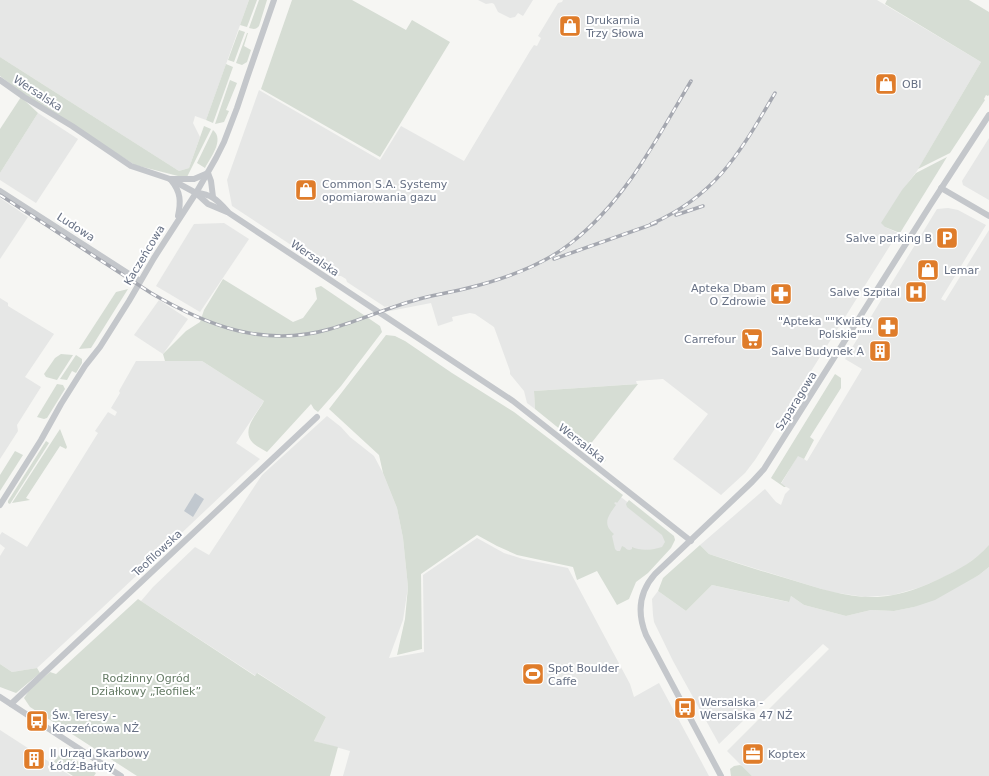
<svg xmlns="http://www.w3.org/2000/svg" width="989" height="776" viewBox="0 0 989 776" font-family="'DejaVu Sans',sans-serif">
<style>
.built{fill:#e6e7e6}
.green{fill:#d6ddd4}
.water{fill:#c1c8cf}
.lines{fill:none;stroke-linecap:round;stroke-linejoin:round}
.minor{stroke:#c4c7cb;stroke-width:6}
.rail-casing{stroke:#a5a8b0;stroke-width:3.5}
.rail{stroke:#fff;stroke-width:2;stroke-dasharray:6;stroke-linecap:butt}
.labels{text-anchor:middle;stroke-width:4;stroke-linejoin:round;paint-order:stroke}
.poi-label{font-size:11px;fill:#667084;stroke:#fff;text-anchor:start}
.street-label{font-size:11px;fill:#667084;stroke:#fff}
.park-label{font-size:11px;fill:#657b65;stroke:#fff}
</style>
<rect width="100%" height="100%" fill="#f6f6f3"/>
<g class="built">
<path d="M0,0H249L206,120L195,116L194,120L193,123L200,137L189,168L179,171L0,57Z"/>
<path d="M478,0H533L523,16L518,13L515,17L510,18L498,12L494,4L492,3L486,4Z"/>
<path d="M563,0H877L981,62L917,171L907,184L885,227L898,233L755,460L745,473L721,495L673,459L708,414L663,379L636,381L637,384L534,391L535,409L527,403L524,391L510,374V371L494,327L475,314L470,313L452,317L453,321L438,326L431,303L390,311L388,306L385,307L347,282L346,279L341,276H338L232,206L227,180L259,90L380,160L401,126L464,161L530,51L534,45L537,46L541,38L538,36L558,3L562,2Z"/>
<path d="M38,113L78,139L36,203L0,180V173Z"/>
<path d="M989,138V200L963,185L962,181Z"/>
<path d="M0,198L28,217L0,259Z"/>
<path d="M948,208L958,210L986,225L941,299L945,301L989,230V546L982,553L962,568L933,582L918,588L893,595L865,597L831,592L709,554L700,545L765,489L776,502L781,505L785,494L790,489L781,484L798,455L807,461L862,369L845,359L937,209Z"/>
<path d="M224,223L249,239L200,312L156,286L194,224Z"/>
<path d="M0,298L8,303V306L54,334L25,377L41,387L17,425L18,431L0,459Z"/>
<path d="M159,300L188,319L163,354L134,335Z"/>
<path d="M136,361H202L264,401L236,443L260,459L101,609L37,668L12,672L0,664V556L5,548L0,544V535L2,532L27,547L98,433L95,431L108,412L115,416L117,412L111,408L120,393L119,391Z"/>
<path d="M327,416L341,427L350,437L374,456L383,473L397,508L403,538L408,587L403,620L389,658L424,652L423,575L477,538L504,553L523,559L568,568L630,684L634,697L659,683L709,776H343L350,751L314,741L326,717L258,673L256,676L141,601L153,587L195,547L209,555L262,475Z"/>
<path d="M617,494L675,539L667,548L615,553L602,515Z"/>
<path d="M989,567V776H752L727,751L829,649L823,644L719,744L673,661L654,622L653,615L652,599L658,591L686,611L712,585L788,602L791,596L804,605L846,616L871,610L894,611L914,607L979,575Z"/>
<path d="M0,730L71,776H0Z"/>
</g>
<g class="green">
<path d="M249,0H257L247,27L240,25Z"/>
<path d="M259,0H267L259,26C256,30 253,29 249,28Z"/>
<path d="M292,0H352L406,30L412,20L450,42L380,157L261,89Z"/>
<path d="M887,0H969L989,12V95L988,96L986,95L984,99L985,100L950,153L918,169L981,62L885,4Z"/>
<path d="M239,30L245,32L234,62L228,60Z"/>
<path d="M247,33H248L244,46L251,50L247,62L242,65L236,63Z"/>
<path d="M0,57L179,171L189,168L204,126L211,129L187,177L178,176L135,165L21,92L0,76Z"/>
<path d="M226,64L233,67L213,123L206,120Z"/>
<path d="M230,80L237,83L226,110L229,111L224,122L215,124Z"/>
<path d="M21,97L38,113L0,173V129Z"/>
<path d="M213,130C225,140 210,158 205,168L197,163Z"/>
<path d="M947,157L900,233L885,227L881,223L902,190L916,173Z"/>
<path d="M223,279L293,322L303,318L317,299L315,288L321,286L380,326L382,332L341,386L318,412L314,409L311,404L267,452C263,449 257,447 253,443C240,430 258,413 264,401L202,361H165L163,354L186,331L200,322L204,310Z"/>
<path d="M128,289L91,348L79,349L116,292Z"/>
<path d="M386,335L395,336L405,341L452,373L514,412L623,495L617,503L616,502L614,503L616,505C608,516 602,524 614,534L612,536L615,549L617,551H620L622,546C626,547 627,552 632,549V547C640,551 653,550 662,547L665,542L662,535L627,507L626,504L629,500L674,536L675,540L671,548L648,573L636,582L629,599L617,605L597,571L577,580L573,567L517,555L497,546L477,535L421,574L422,649L397,655L405,619L408,587L403,538L397,508L383,473L379,455L329,409Z"/>
<path d="M61,354L73,355L57,380L46,377L44,374L55,358Z"/>
<path d="M76,355L82,359V363L76,373L72,371L67,380L60,379Z"/>
<path d="M835,374L841,378V388L810,437L814,440L804,459L798,456L781,483L786,487H784L771,478Z"/>
<path d="M57,384L63,385L65,389L47,418L44,419L37,417Z"/>
<path d="M638,384L589,446L606,460L604,462L598,460L535,409L534,391Z"/>
<path d="M60,429L67,447L66,449L60,446L26,498L30,500L12,503Z"/>
<path d="M46,441L49,443L10,504L8,503V501Z"/>
<path d="M15,451L23,455L0,491V475Z"/>
<path d="M700,545L709,554C736,563 764,572 792,580C825,590 859,602 893,595C909,592 925,586 939,579C958,570 975,561 989,545V567L979,575L935,600L914,607L894,611L871,610L846,616L804,605L791,596L789,602L712,585L686,611L658,591L663,578Z"/>
<path d="M138,599L255,676L257,673L326,717L314,741L338,747L330,776H137L30,707L24,698L30,689L50,672L56,674Z"/>
<path d="M0,664L12,672L37,668L40,673L16,693L0,687Z"/>
<path d="M62,751L96,773L94,776H73L53,763Z"/>
<path d="M740,765L742,766L752,776H731L730,769L734,766Z"/>
</g>
<path class="water" d="M195,493L204,499L193,517L184,511Z"/>
<g class="lines">
<g class="minor">
<path d="M0,80L24,97L72,126L131,166L170,179L196,193L208,204L227,212"/>
<path d="M208,173L211,181L213,197"/>
<path d="M170,179H194L208,173"/>
<path d="M171,180C181,192 181,202 178,216"/>
<path d="M941,188L989,216"/>
<path d="M0,191L140,281"/>
<path d="M196,193C213,194 218,201 229,213L513,401L691,541"/>
<path d="M0,505L41,440L61,404L85,366L100,347L129,301L154,258L196,193L216,158L224,142L237,108L247,78L274,0"/>
<path d="M0,697L121,776"/>
<path d="M11,704L317,417"/>
<path d="M721,776L646,635C637,613 639,592 655,574L752,482L764,469L931,204L989,115"/>
</g>
<g class="rail-casing">
<g id="rail">
<path d="M0,195L151,293C207,326 265,348 330,329C362,320 391,306 423,298C438,294 453,292 468,288C504,279 542,266 571,243C626,200 656,140 691,81"/>
<path d="M676,215L703,206"/>
<path d="M651,224C717,195 740,152 775,93"/>
<path d="M554,259L656,223"/>
</g>
</g>
<use href="#rail" class="rail"/>
</g>
<defs>
<g id="shop-square" transform="scale(1.15)"><rect x="-9" y="-9" width="18" height="18" rx="4" fill="#df7c2a" stroke="#fff"/><path d="M-5-2.5h2.3a2.7 3.5 0 0 1 5.4 0H5L5.5 6h-11ZM-1.5-2.5h3a1.5 2.3 0 0 0-3 0Z" fill="#fff"/></g>
<g id="parking-square" transform="scale(1.15)"><rect x="-9" y="-9" width="18" height="18" rx="4" fill="#df7c2a" stroke="#fff"/><path d="M-3.5-5.5H1a3.5 3.5 0 0 1 0 7H-1V5.5H-3.5ZM-1-3.4V-.6H.8a1.4 1.4 0 0 0 0-2.8Z" fill="#fff"/></g>
<g id="hospital-square" transform="scale(1.15)"><rect x="-9" y="-9" width="18" height="18" rx="4" fill="#df7c2a" stroke="#fff"/><path d="M-5-5h3v3.5h4V-5h3V5h-3V1.5h-4V5h-3Z" fill="#fff"/></g>
<g id="pharmacy-square" transform="scale(1.15)"><rect x="-9" y="-9" width="18" height="18" rx="4" fill="#df7c2a" stroke="#fff"/><path d="M-2-6h4v4h4v4h-4v4h-4v-4h-4v-4h4Z" fill="#fff"/></g>
<g id="supermarket-square" transform="scale(1.15)"><rect x="-9" y="-9" width="18" height="18" rx="4" fill="#df7c2a" stroke="#fff"/><path d="M-6-5.5h2.5l.6 2H6L4.5 2H-2.5L-4.4-4H-6ZM-1.5 3.2a1.3 1.3 0 1 0 .1 0ZM3 3.2a1.3 1.3 0 1 0 .1 0Z" fill="#fff"/></g>
<g id="building-square" transform="scale(1.15)"><rect x="-9" y="-9" width="18" height="18" rx="4" fill="#df7c2a" stroke="#fff"/><path d="M-4-6H4V6H1V3H-1V6H-4ZM-2.5-4.3h1.7v1.8h-1.7ZM.8-4.3h1.7v1.8H.8ZM-2.5-1h1.7V.8h-1.7ZM.8-1h1.7V.8H.8Z" fill="#fff"/></g>
<g id="stadium-square" transform="scale(1.15)"><rect x="-9" y="-9" width="18" height="18" rx="4" fill="#df7c2a" stroke="#fff"/><path d="M0-5a6.5 5 0 1 0 0 10a6.5 5 0 1 0 0-10ZM-3.5-1.8h7v3.6h-7Z" fill="#fff"/></g>
<g id="bus-square" transform="scale(1.15)"><rect x="-9" y="-9" width="18" height="18" rx="4" fill="#df7c2a" stroke="#fff"/><path d="M-5-6H5V4H4V6H2V4H-2V6H-4V4H-5ZM-3.5-4V0h7V-4ZM-3.5 1.2v1.5H-2V1.2ZM2 1.2v1.5H3.5V1.2Z" fill="#fff"/></g>
<g id="office-square" transform="scale(1.15)"><rect x="-9" y="-9" width="18" height="18" rx="4" fill="#df7c2a" stroke="#fff"/><path d="M-6-3h4V-5.5h4V-3h4V5H-6ZM-1-4.5V-3h2v-1.5ZM-6 0V1H6V0Z" fill="#fff"/></g>
</defs>
<g fill-rule="evenodd">
<use href="#shop-square" x="570" y="26"/>
<use href="#shop-square" x="886" y="84"/>
<use href="#shop-square" x="306" y="190"/>
<use href="#parking-square" x="947" y="238"/>
<use href="#shop-square" x="928" y="270"/>
<use href="#hospital-square" x="916" y="292"/>
<use href="#pharmacy-square" x="781" y="294"/>
<use href="#pharmacy-square" x="888" y="327"/>
<use href="#supermarket-square" x="752" y="339"/>
<use href="#building-square" x="880" y="351"/>
<use href="#stadium-square" x="533" y="674"/>
<use href="#bus-square" x="685" y="708"/>
<use href="#bus-square" x="37" y="721"/>
<use href="#office-square" x="753" y="754"/>
<use href="#building-square" x="34" y="759"/>
</g>
<g class="labels">
<g class="poi-label">
<text x="586" y="24">Drukarnia<tspan x="586" dy="13">Trzy Słowa</tspan></text>
<text x="902" y="88">OBI</text>
<text x="322" y="188">Common S.A. Systemy<tspan x="322" dy="13">opomiarowania gazu</tspan></text>
<text x="932" y="242" text-anchor="end">Salve parking B</text>
<text x="944" y="274">Lemar</text>
<text x="766" y="292" text-anchor="end">Apteka Dbam<tspan x="766" dy="13">O Zdrowie</tspan></text>
<text x="900" y="296" text-anchor="end">Salve Szpital</text>
<text x="872" y="325" text-anchor="end">"Apteka ""Kwiaty<tspan x="872" dy="13">Polskie"""</tspan></text>
<text x="736" y="343" text-anchor="end">Carrefour</text>
<text x="864" y="355" text-anchor="end">Salve Budynek A</text>
<text x="548" y="672">Spot Boulder<tspan x="548" dy="13">Caffe</tspan></text>
<text x="700" y="706">Wersalska -<tspan x="700" dy="13">Wersalska 47 NŻ</tspan></text>
<text x="52" y="719">Św. Teresy -<tspan x="52" dy="13">Kaczeńcowa NŻ</tspan></text>
<text x="50" y="757">II Urząd Skarbowy<tspan x="50" dy="13">Łódź-Bałuty</tspan></text>
<text x="768" y="758">Koptex</text>
</g>
<g class="street-label">
<text transform="translate(38 93) rotate(33)" y="4">Wersalska</text>
<text transform="translate(76 227) rotate(33)" y="4">Ludowa</text>
<text transform="translate(144 255) rotate(-59)" y="4">Kaczeńcowa</text>
<text transform="translate(315 258) rotate(34)" y="4">Wersalska</text>
<text transform="translate(796 401) rotate(-58)" y="4">Szparagowa</text>
<text transform="translate(582 443) rotate(38)" y="4">Wersalska</text>
<text transform="translate(157 553) rotate(-43)" y="4">Teofilowska</text>
</g>
<g class="park-label">
<text x="146" y="682">Rodzinny Ogród<tspan x="146" dy="13">Działkowy „Teofilek”</tspan></text>
</g>
</g>
</svg>
